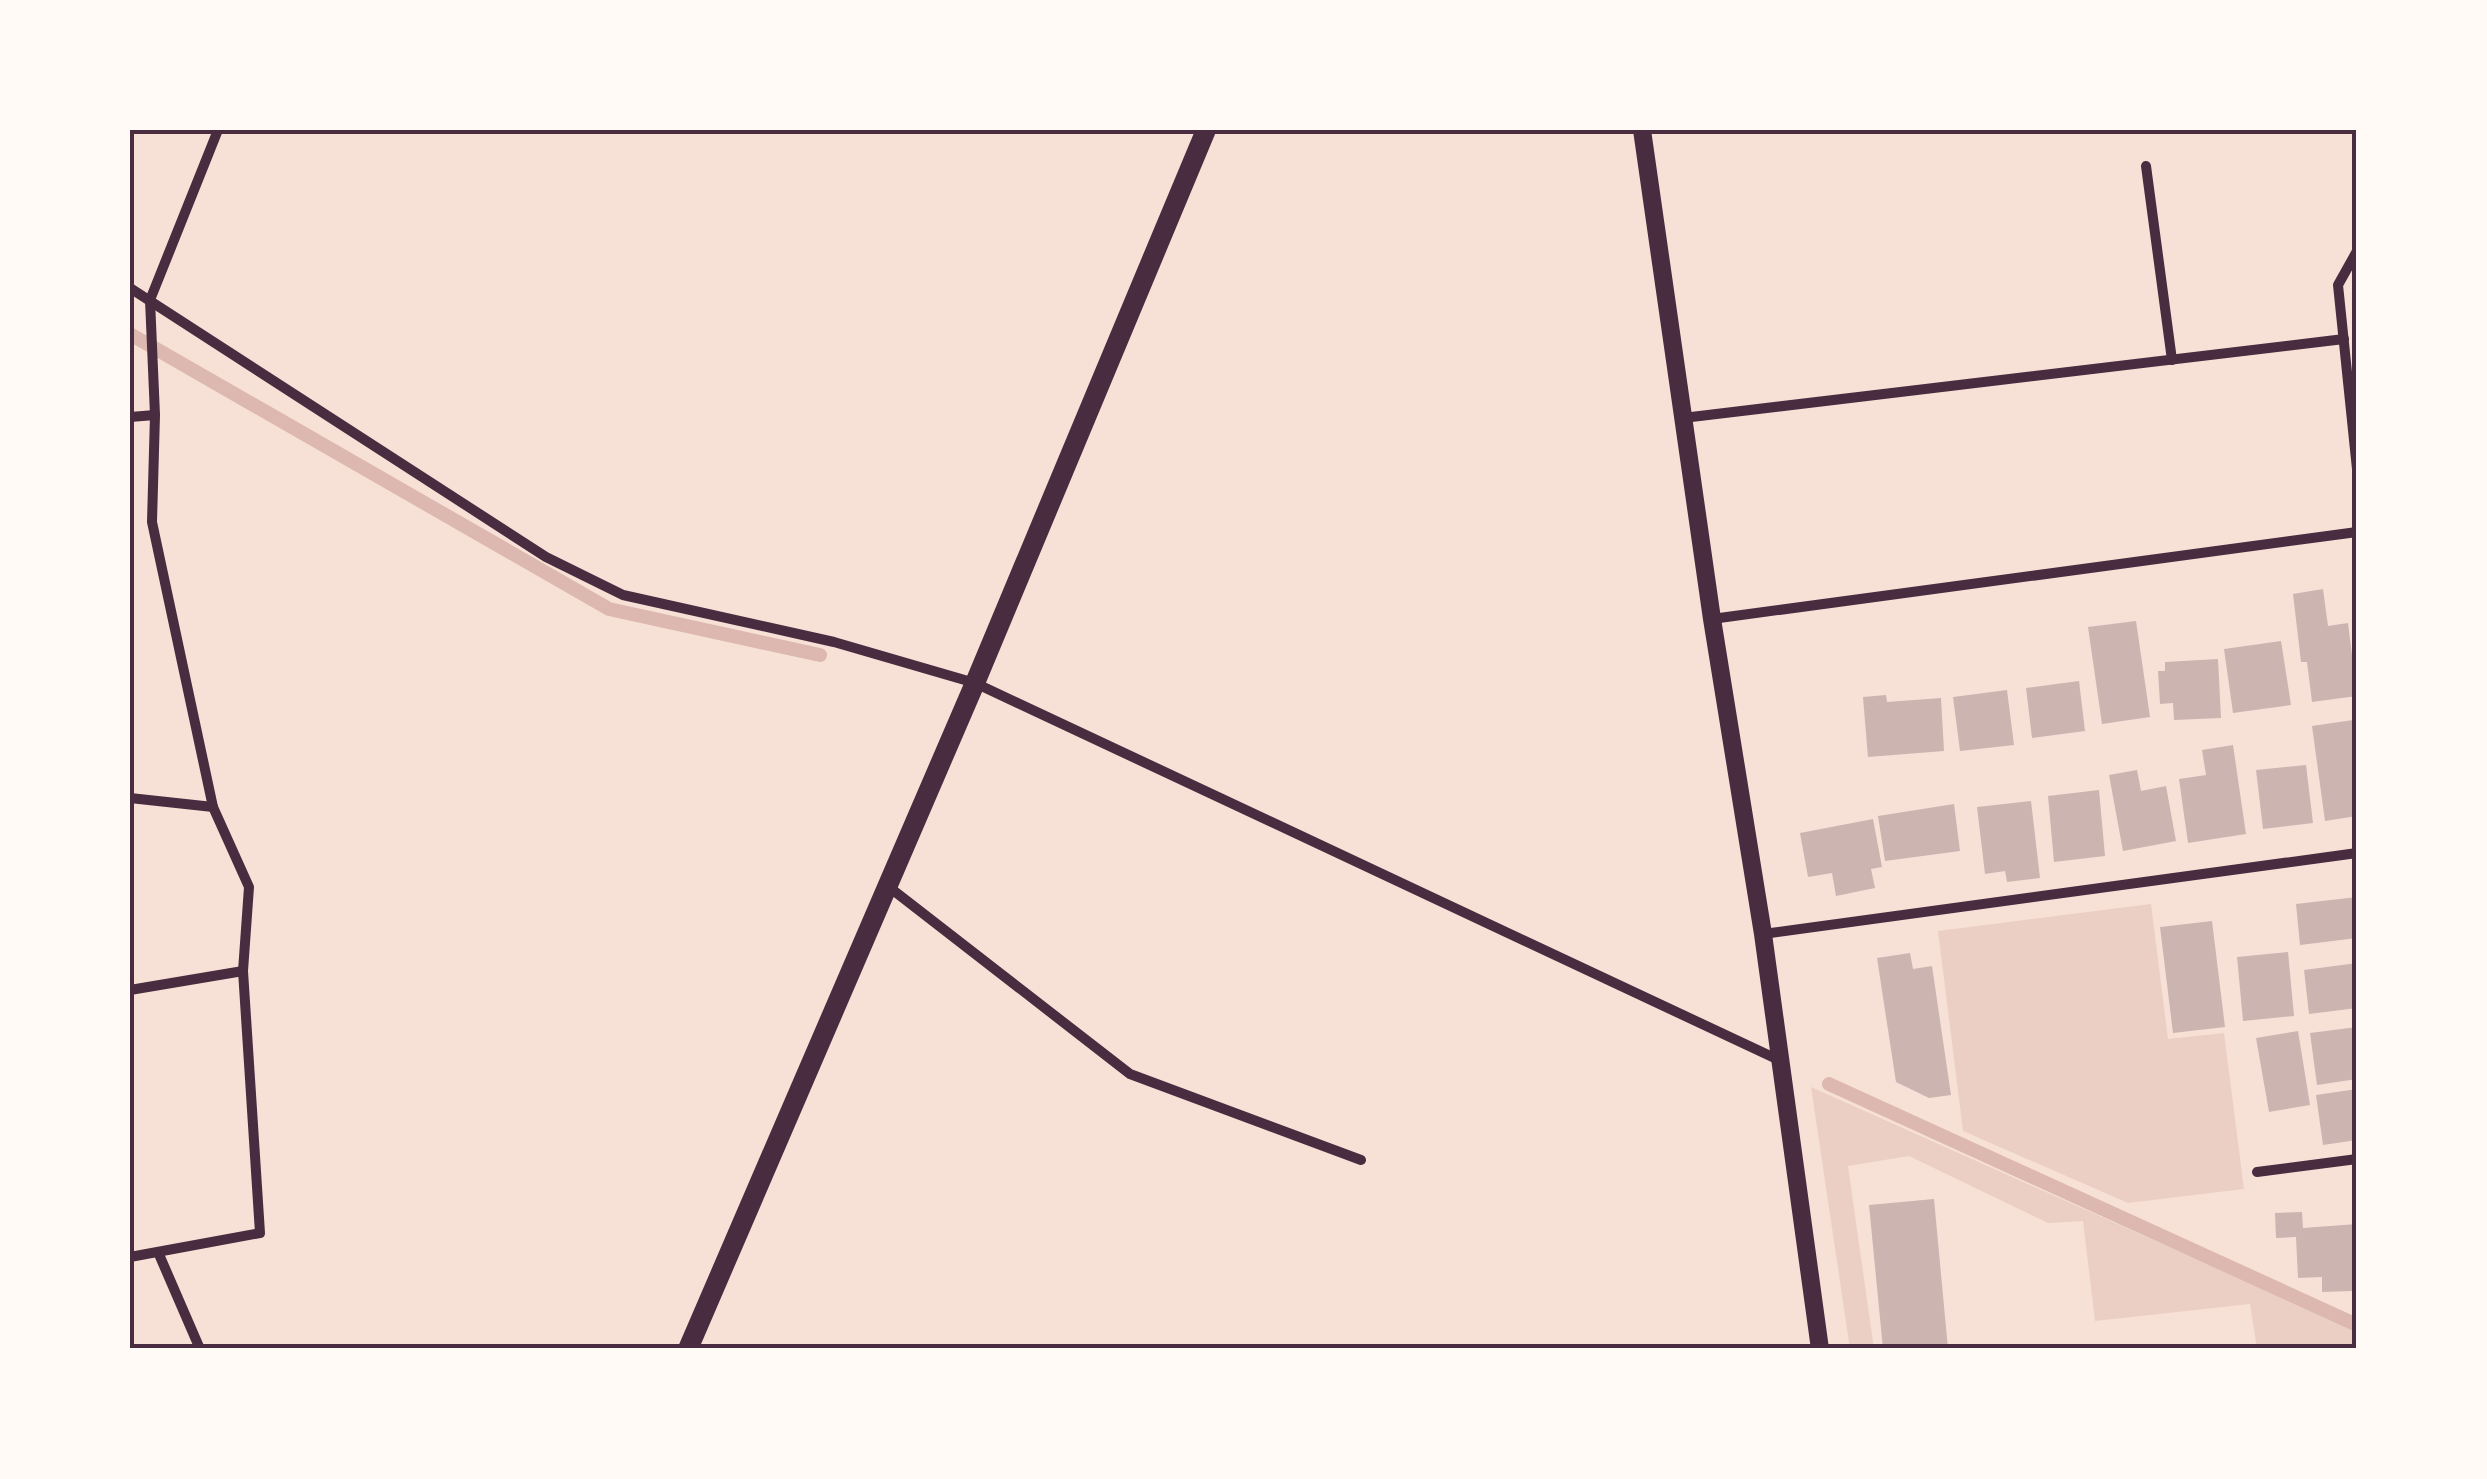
<svg xmlns="http://www.w3.org/2000/svg" width="2487" height="1479" viewBox="0 0 2487 1479" font-family="'Open Sans',sans-serif">
<style>
.green{fill:#ebcfc5}
.lines{fill:none;stroke-linecap:round;stroke-linejoin:round}
.stream{stroke:#dcb8b0;stroke-width:14}
.building{fill:#ccb4b1}
.minor{stroke:#4a2c40;stroke-width:10}
.tertiary{stroke:#4a2c40;stroke-width:18}
.secondary{stroke:#4a2c40;stroke-width:20}
.neatline{fill:none;stroke:#4a2c40;stroke-width:4}
</style>
<rect width="100%" height="100%" fill="#f7e1d7"/>
<g class="green">
<path d="M2151,904L2168,1039L2224,1033L2244,1189L2128,1203L1963,1131L1938,931Z"/>
<path d="M1811,1087L2357,1331V1349H2257L2250,1304L2095,1321L2083,1221L2048,1223L1909,1156L1848,1166L1874,1349H1850Z"/>
</g>
<g class="lines">
<g class="stream">
<path d="M130,334L609,609L820,655"/>
<path d="M1829,1084L2357,1325"/>
</g>
</g>
<g class="building">
<path d="M2323,589L2328,626L2348,623L2357,696L2312,702L2307,662H2301L2293,594Z"/>
<path d="M2136,621L2150,717L2102,724L2088,627Z"/>
<path d="M2281,641L2291,705L2233,713L2224,649Z"/>
<path d="M2218,659L2221,718L2174,720L2173,703L2160,704L2158,671H2165V662Z"/>
<path d="M2079,681L2085,731L2032,738L2026,688Z"/>
<path d="M2007,690L2014,745L1960,751L1953,697Z"/>
<path d="M1886,695L1887,702L1941,698L1944,751L1868,757L1863,697Z"/>
<path d="M2353,720L2357,746V816L2325,821L2312,726Z"/>
<path d="M2233,745L2246,834L2188,843L2179,779L2206,775L2202,750Z"/>
<path d="M2306,765L2313,823L2263,829L2256,770Z"/>
<path d="M2137,770L2141,791L2166,786L2176,841L2123,851L2109,775Z"/>
<path d="M2099,790L2105,856L2054,862L2048,796Z"/>
<path d="M2031,801L2040,878L2007,882L2005,871L1985,874L1977,807Z"/>
<path d="M1954,804L1960,851L1885,861L1878,816Z"/>
<path d="M1873,819L1882,867L1871,869L1875,888L1836,896L1832,873L1808,877L1800,833Z"/>
<path d="M2357,897V938L2300,945L2296,904Z"/>
<path d="M2212,921L2225,1027L2173,1033L2160,927Z"/>
<path d="M2288,952L2294,1016L2243,1021L2237,957Z"/>
<path d="M1910,953L1913,969L1932,966L1951,1095L1929,1098L1896,1082L1877,958Z"/>
<path d="M2357,963V1008L2309,1014L2304,970Z"/>
<path d="M2357,1027V1079L2317,1085L2310,1033Z"/>
<path d="M2298,1031L2310,1105L2269,1112L2256,1038Z"/>
<path d="M2357,1089V1140L2323,1145L2316,1095Z"/>
<path d="M1934,1199L1948,1349H1883L1869,1205Z"/>
<path d="M2302,1212L2303,1228L2357,1224V1307H2353L2352,1291L2322,1292V1277L2298,1278L2296,1237L2276,1238L2275,1213Z"/>
</g>
<g class="lines">
<g class="minor">
<path d="M2146,166L2172,360"/>
<path d="M2357,251L2338,285L2357,469"/>
<path d="M130,288L546,557L623,595L834,642L975,683L1781,1061"/>
<path d="M130,417L155,415"/>
<path d="M1683,418L2344,339"/>
<path d="M1712,619L2357,532"/>
<path d="M130,798L213,807"/>
<path d="M889,887L1130,1074L1361,1160"/>
<path d="M1763,934L2357,853"/>
<path d="M130,990L243,971"/>
<path d="M2257,1172L2357,1159"/>
<path d="M158,1252L200,1349"/>
<path d="M130,1257L260,1233L243,971L249,887L213,807L152,522L155,415L150,300L218,130"/>
</g>
<path class="tertiary" d="M1642,130L1712,619L1763,934L1820,1349"/>
<path class="secondary" d="M688,1349L975,683L1206,130"/>
</g>
<rect width="2487" height="1479" fill="none" stroke="#fffaf5" stroke-width="265"/>
<rect x="132" y="132" width="2222" height="1214" class="neatline"/>
</svg>
